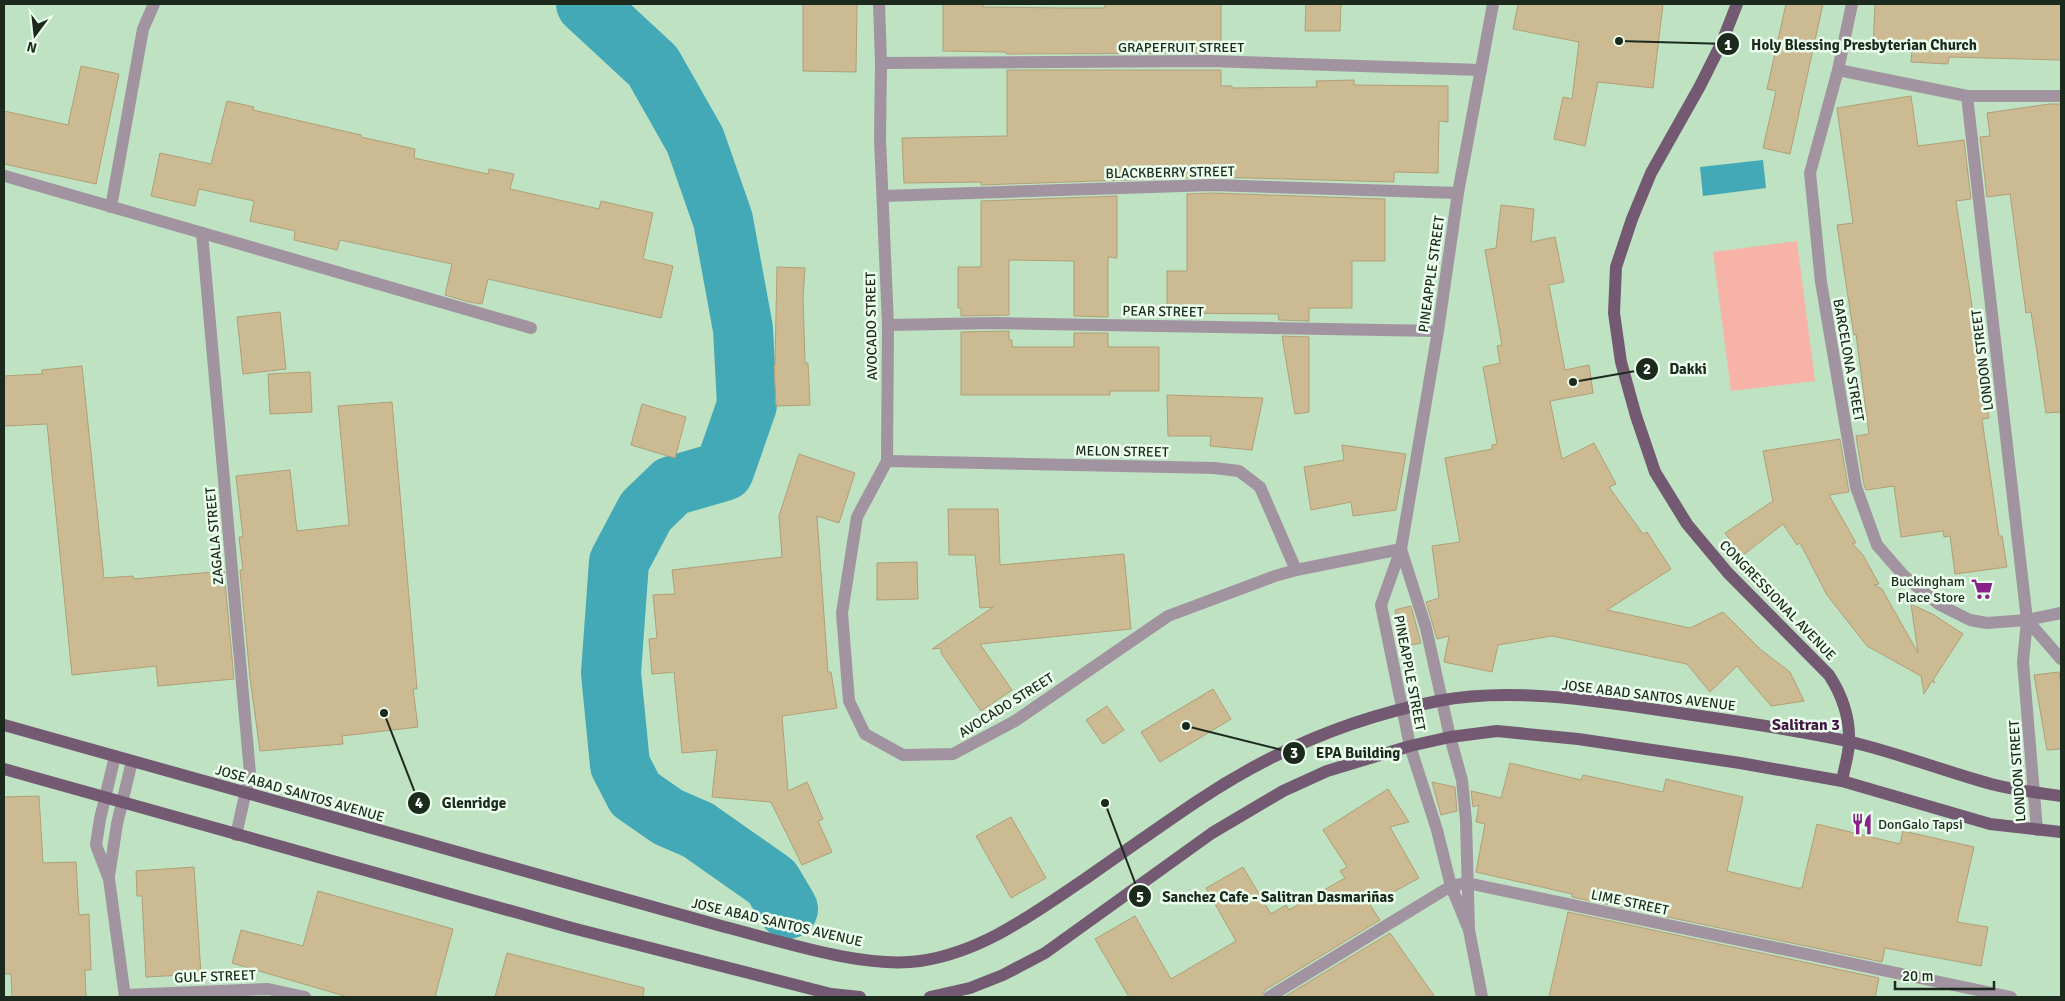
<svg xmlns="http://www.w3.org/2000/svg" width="2065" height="1001" viewBox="0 0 2065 1001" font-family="Signika,sans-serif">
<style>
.green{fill:#f8b3a9}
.water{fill:#44a9b7}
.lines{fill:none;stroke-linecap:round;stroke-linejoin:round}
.river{stroke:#44a9b7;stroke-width:60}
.building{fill:#ccbb92;stroke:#b09f77}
.minor{stroke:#a193a0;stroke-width:12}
.major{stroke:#735a72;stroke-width:12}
.labels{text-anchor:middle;stroke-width:5;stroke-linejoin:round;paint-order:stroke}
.street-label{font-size:14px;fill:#1c2a1e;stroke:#ecfeed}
.poi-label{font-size:14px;fill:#1c2a1e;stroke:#ecfeed;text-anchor:end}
.quarter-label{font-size:16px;font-weight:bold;fill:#441444;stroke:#ecfeed}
.leader{fill:none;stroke:#1c2a1e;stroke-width:2}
.callout-dot{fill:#1c2a1e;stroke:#ecfeed;stroke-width:2}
.mark-label{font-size:15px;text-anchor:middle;font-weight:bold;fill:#fff}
.callout-label{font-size:15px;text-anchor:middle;font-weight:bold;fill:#1c2a1e;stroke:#ecfeed;stroke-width:5;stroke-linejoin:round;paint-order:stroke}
</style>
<rect width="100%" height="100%" fill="#bee2c2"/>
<path class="green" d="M1797,241L1815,381L1731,391L1713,252Z"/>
<path class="water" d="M1763,160L1766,188L1703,196L1700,167Z"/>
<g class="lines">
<path class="river" d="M586,4L653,66L695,140L723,220L743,329L747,405L724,471L672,486L646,511L619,562L611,673L620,765L635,794L668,817L698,830L772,882L788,909"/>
</g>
<g class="building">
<path d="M803,4H857L856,72L803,71Z"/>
<path d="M943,4H983V7L1066,8H1105V4H1221V53L1006,54V52L943,51Z"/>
<path d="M1306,4H1341L1340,31H1305Z"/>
<path d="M1518,4H1663L1653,88L1598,82L1585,146L1554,139L1563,97L1572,99L1579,42L1513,29Z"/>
<path d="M1786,4H1823L1790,154L1763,148L1776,91L1767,89Z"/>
<path d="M1875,4H2061V60L1949,57L1948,64L1911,62L1912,50L1873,48Z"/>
<path d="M81,66L119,74L96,184L4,164V111L68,125Z"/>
<path d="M1007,70H1221V86H1232V88L1317,87L1316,81L1354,80V85L1448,86V122L1439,121L1438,173L1394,172V182L1212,177L981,185V182L904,183L902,138L1007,136Z"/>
<path d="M1911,96L1918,146L1964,140L1971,199L1956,201L1989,418L1982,419L1999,536H2002L2007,567L1955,574L1950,536L1944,537L1943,531L1901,537L1894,486L1866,490L1864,485L1856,436L1869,434L1856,334L1854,335L1837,225L1853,223L1837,108Z"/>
<path d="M227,101L254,107L253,110L361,135V137L415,149L414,158L488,174L489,169L514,174L510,189L599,209L601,201L653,213L643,259L673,266L661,318L488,279L482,304L469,302L445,295L452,264L340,240L337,250L294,240L295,231L250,221L254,201L199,189L195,206L151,196L160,153L211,164Z"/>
<path d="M2049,104H2061V412L2046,413L2031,312L2026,313L2010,194L1987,197L1980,137L1990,136L1987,113Z"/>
<path d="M1212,193L1385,199V261H1352V308H1309V321L1279,320L1278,314L1167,313V271H1187V194Z"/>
<path d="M1117,196V258L1108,257V317L1074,316V261L1009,260V315L961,316V308H958V267H981V201Z"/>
<path d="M1501,205L1534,209L1531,242L1555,237L1564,282L1549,285L1565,370L1589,365L1593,393L1550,401L1562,459L1594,443L1616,484L1609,487L1643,534L1647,532L1671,569L1607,610L1690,628L1723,612L1761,650L1790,672L1804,701L1771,706L1737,666L1710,692L1687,664L1552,636L1498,645L1492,672L1444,662L1449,636L1437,639L1426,602L1439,598L1432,546L1460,542L1445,458L1492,449V445L1497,444L1483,367L1500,363L1497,346L1502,345L1485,250L1496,248Z"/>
<path d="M777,267L805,268L803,297L805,363H808L810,405L776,406L774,365H775Z"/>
<path d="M280,312L286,369L243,374L237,317Z"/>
<path d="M1009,331V340H1012V347H1074V333H1108V347H1159V391H1110V395H961V332Z"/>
<path d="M1282,336L1309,337V412L1295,414Z"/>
<path d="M82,366L104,578L133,576L134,579L224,571L234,679L158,686L156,666L72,675L47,424L4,426V376L42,374V370Z"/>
<path d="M310,372L312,412L270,414L268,374Z"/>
<path d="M1167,395L1263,398L1252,450L1210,446L1211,436H1168Z"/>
<path d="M392,402L417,689H413L418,727L342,736L343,744L260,751L250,678L240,570H243L239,537H243L236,476L290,470L297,531L349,525L338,406Z"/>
<path d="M642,404L686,417L675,458L631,445Z"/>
<path d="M1840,439L1849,492L1829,495L1856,543H1852L1863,555L1879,584L1874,585L1882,589L1918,653L1911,604L1934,615L1963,634L1933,680L1935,683L1932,681L1924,694L1921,676L1867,646L1827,595L1800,543L1797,545L1783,524L1742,556L1725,533L1773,501L1763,451Z"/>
<path d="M1342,445L1406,454L1396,510L1353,516L1351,502L1311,510L1304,467L1344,460Z"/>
<path d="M799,454L855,473L839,523L817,516L828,672H831L837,708L782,716L788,791L807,782L823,819L818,821L832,852L802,865L771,802L712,797L717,750L682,753L674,672L652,674L649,639L657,638L653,595L675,594L672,570L782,557L779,516Z"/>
<path d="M948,509H998L1000,565L1124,554L1131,629L980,644L1012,690L981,711L941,653V648L932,649L993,607L980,608L975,555H949Z"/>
<path d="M917,562L918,599L877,600V563Z"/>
<path d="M1411,606L1421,643L1403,647L1395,610Z"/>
<path d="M2059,672L2061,686V749L2047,750L2034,675Z"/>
<path d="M1213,689L1231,719L1160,762L1141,732Z"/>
<path d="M1107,706L1124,730L1103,744L1086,720Z"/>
<path d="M1510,763L1581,780L1583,775L1663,792L1666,779L1743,797L1727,871L1797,888H1802L1817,824L1900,844L1903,831L1974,847L1957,922L1988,927L1981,966L1885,948L1882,962L1572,897V894L1476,872L1485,824L1476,822L1479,805L1473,807L1471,791L1501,798Z"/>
<path d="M1432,782L1455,787L1457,811L1441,815Z"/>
<path d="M1388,789L1409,822L1390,827L1419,878L1370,905L1380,920L1265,990L1261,997H1129L1095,939L1135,916L1171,979L1236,941L1206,888L1243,867L1271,914L1286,905L1289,910L1345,878L1340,871L1347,867L1323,830Z"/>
<path d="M39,796L43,863L76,862L79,915L89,914L91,970H85L86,997H12L11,974H4V797Z"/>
<path d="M1011,817L1046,878L1011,898L976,836Z"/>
<path d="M194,867L201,974L146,977L142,896H137L136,871Z"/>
<path d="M318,891L453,929L435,997H348L232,963L241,930L303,946Z"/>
<path d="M1568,912L1879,978L1875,997H1549Z"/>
<path d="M1390,933L1435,997H1284Z"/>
<path d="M507,953L644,988L643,997H495Z"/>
</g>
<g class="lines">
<g class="minor">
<path d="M879,4L881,63L880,139L888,325L887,461L857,517L842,613L849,701L865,734L903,755L953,754L1015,721L1168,616L1275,576L1296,570L1401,549"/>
<path d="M1852,4L1838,70L1810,173L1821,282L1856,487L1877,545L1904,576L1940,605L1970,620L1987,623L2027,620L2061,613"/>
<path d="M881,63L1208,61L1481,70"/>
<path d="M1838,70L1967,96H2061"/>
<path d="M1967,96L2027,620L2023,662L2037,830"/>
<path d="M5,176L531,328"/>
<path d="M883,196L1212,185L1458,193"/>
<path d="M111,207L143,29L154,4"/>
<path d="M202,233L250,773L236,835"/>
<path d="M888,325L995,323L1438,331"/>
<path d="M887,461L1214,468L1239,471L1260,487L1296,570"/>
<path d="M1401,549L1426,628L1450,737L1462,780L1466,821L1469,930L1482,997"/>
<path d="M2027,620L2061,659"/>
<path d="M115,756L100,819L96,845L109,879L125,997"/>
<path d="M109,876L117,824L132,761"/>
<path d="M1469,930L1451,886L1437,830L1410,746L1381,605L1401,549L1438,331L1458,193L1493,4"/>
<path d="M125,995L268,989L305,997"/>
<path d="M1269,997L1451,886L1467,883L2011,997"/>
</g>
<g class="major">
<path d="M1737,4L1722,42L1700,86L1651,173L1632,219L1616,267L1614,313L1621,362L1636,416L1655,472L1687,524L1728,573L1829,675C1842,695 1850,718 1849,742C1849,755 1844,768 1842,781"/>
<path d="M4,725L725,927C781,941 863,969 920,961C983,952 1034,913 1085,879C1122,853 1159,827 1196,802C1270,752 1350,718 1438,701C1513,686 1603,702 1679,713C1735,721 1792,729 1847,741C1896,752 1943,771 1991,784C2014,790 2038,793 2061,796"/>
<path d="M4,769L572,928L831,994L860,997"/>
<path d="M930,997L970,988L1003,975L1045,953L1212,833L1283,791L1327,771L1410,746L1450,737L1497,731L1578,739L1740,763L1842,781L1990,824L2061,832"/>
</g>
</g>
<defs>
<g id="supermarket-bare" transform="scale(1.725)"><path d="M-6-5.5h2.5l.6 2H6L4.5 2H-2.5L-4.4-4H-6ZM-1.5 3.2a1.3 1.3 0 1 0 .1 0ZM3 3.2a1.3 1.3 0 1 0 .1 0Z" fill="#892289" stroke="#ecfeed" stroke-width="2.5" paint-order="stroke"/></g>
<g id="restaurant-bare" transform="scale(1.725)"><path d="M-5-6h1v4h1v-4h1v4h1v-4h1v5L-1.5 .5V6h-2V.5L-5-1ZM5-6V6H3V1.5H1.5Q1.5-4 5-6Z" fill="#892289" stroke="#ecfeed" stroke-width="2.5" paint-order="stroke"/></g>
</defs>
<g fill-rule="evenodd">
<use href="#supermarket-bare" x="1982" y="589"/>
<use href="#restaurant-bare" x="1862" y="824"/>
</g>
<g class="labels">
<g class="street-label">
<text x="1181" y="52">GRAPEFRUIT STREET</text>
<text transform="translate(1170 172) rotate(-1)" y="5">BLACKBERRY STREET</text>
<text transform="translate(1431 274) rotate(-82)" y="5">PINEAPPLE STREET</text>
<text transform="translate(1163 311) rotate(1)" y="5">PEAR STREET</text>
<text transform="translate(871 326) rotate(-91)" y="5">AVOCADO STREET</text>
<text transform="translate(1849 360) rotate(80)" y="5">BARCELONA STREET</text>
<text transform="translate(1982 360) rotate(-97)" y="5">LONDON STREET</text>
<text transform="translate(1122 451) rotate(1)" y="5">MELON STREET</text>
<text transform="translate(214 536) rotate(-95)" y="5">ZAGALA STREET</text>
<text transform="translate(1778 600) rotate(46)" y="5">CONGRESSIONAL AVENUE</text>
<text transform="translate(1410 673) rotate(79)" y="5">PINEAPPLE STREET</text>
<text transform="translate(1649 695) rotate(7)" y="5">JOSE ABAD SANTOS AVENUE</text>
<text transform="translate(1006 705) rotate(-32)" y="5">AVOCADO STREET</text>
<text transform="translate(2017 771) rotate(-94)" y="5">LONDON STREET</text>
<text transform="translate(300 793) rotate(16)" y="5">JOSE ABAD SANTOS AVENUE</text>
<text transform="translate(1630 902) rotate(12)" y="5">LIME STREET</text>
<text transform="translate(777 922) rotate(13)" y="5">JOSE ABAD SANTOS AVENUE</text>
<text transform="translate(215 976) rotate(-2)" y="5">GULF STREET</text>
</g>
<g class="poi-label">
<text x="1965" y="586">Buckingham<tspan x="1965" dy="16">Place Store</tspan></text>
<text x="1878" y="829" text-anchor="start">DonGalo Tapsi</text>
</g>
<g class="quarter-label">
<text x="1806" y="730">Salitran 3</text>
</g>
</g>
<path class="leader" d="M1619 41L1728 44M1573 382L1647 369M1186 726L1294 753M384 713L419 803M1105 803L1140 896"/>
<g class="callout-dot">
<circle cx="1619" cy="41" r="5"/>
<circle cx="1573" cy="382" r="5"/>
<circle cx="1186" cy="726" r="5"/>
<circle cx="384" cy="713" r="5"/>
<circle cx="1105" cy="803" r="5"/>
<circle cx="1728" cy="44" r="12"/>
<circle cx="1647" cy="369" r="12"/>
<circle cx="1294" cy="753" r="12"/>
<circle cx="419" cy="803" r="12"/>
<circle cx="1140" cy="896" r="12"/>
</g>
<g class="mark-label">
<text x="1728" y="50">1</text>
<text x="1647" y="374">2</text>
<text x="1294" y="758">3</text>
<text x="419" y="808">4</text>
<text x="1140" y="902">5</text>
</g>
<g class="callout-label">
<text x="1864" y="50">Holy Blessing Presbyterian Church</text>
<text x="1688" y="374">Dakki</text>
<text x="1358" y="758">EPA Building</text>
<text x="474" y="808">Glenridge</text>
<text x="1278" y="902">Sanchez Cafe - Salitran Dasmariñas</text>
</g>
<rect width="2065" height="1001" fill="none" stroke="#1c2a1e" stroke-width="10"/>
<g transform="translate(35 35) rotate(195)" stroke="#ecfeed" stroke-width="4" paint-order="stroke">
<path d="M0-4L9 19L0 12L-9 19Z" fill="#1c2a1e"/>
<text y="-8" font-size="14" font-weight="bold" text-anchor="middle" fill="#1c2a1e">N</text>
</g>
<path d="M1895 981v8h99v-8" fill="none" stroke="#1c2a1e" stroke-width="2.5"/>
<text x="1902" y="981" font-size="15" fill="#1c2a1e" stroke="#ecfeed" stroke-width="4" paint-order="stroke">20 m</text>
</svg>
